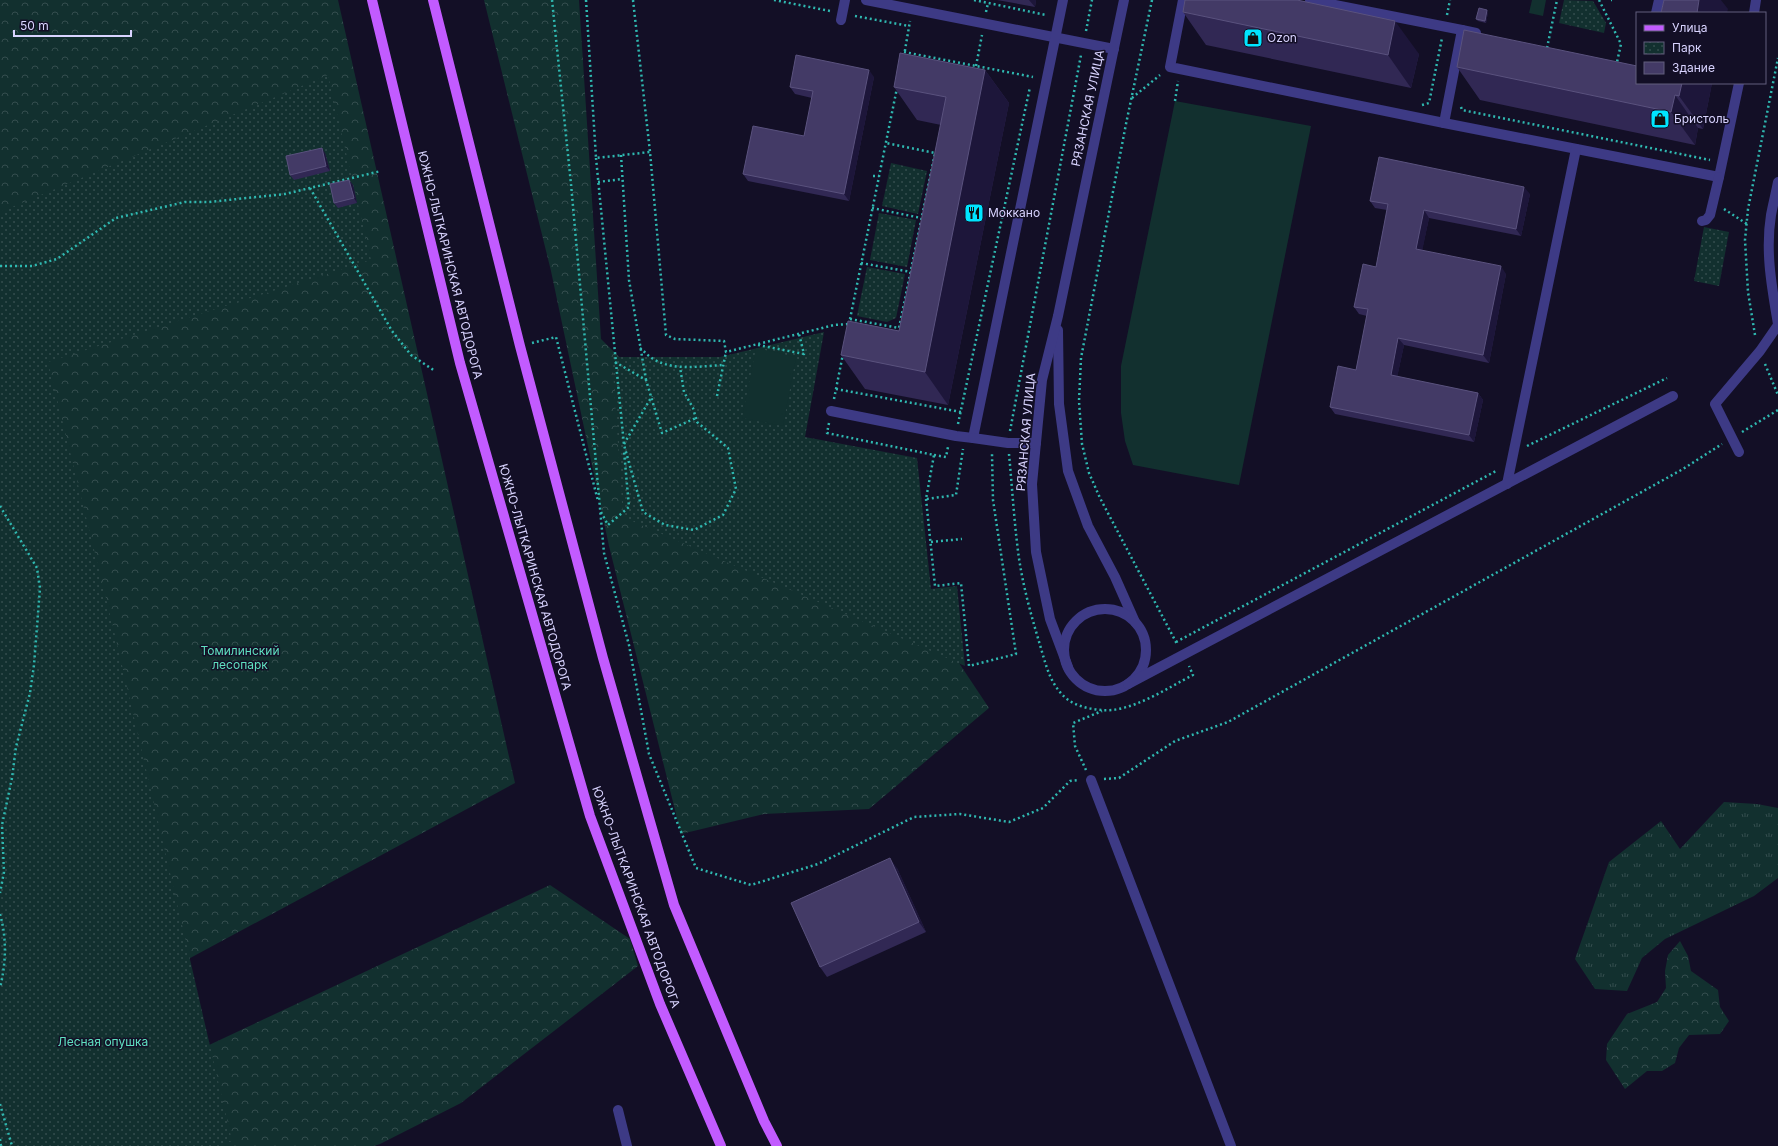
<svg xmlns="http://www.w3.org/2000/svg" width="1778" height="1146" viewBox="0 0 1778 1146" font-family="Inter,sans-serif">
<style>
.grass{fill:url(#grass-tufts)}
.forest{fill:url(#forest-crowns)}
.park{fill:url(#park-dots)}
.pitch{fill:#12302f}
.lines{fill:none;stroke-linecap:round;stroke-linejoin:round}
.path{stroke:#2fb8b0;stroke-width:2.5;stroke-dasharray:2 3;stroke-linecap:butt}
.minor{stroke:#3d3a85;stroke-width:10}
.major{stroke:#c25bff;stroke-width:10}
.wall{fill:#312854}
.shaded-wall{fill:#1d163a}
.building{fill:#433a66;stroke:#5a527e}
.labels{text-anchor:middle;stroke-width:3;stroke-linejoin:round;paint-order:stroke}
.poi-label{font-size:12px;fill:#d9d4ff;stroke:#130f26;text-anchor:start}
.street-label{font-size:12px;fill:#d9d4ff;stroke:#130f26}
.park-label{font-size:12px;fill:#5fe0c0;stroke:#130f26}
</style>
<defs>
<pattern id="grass-tufts" width="24" height="20" patternUnits="userSpaceOnUse"><rect width="24" height="20" fill="#12302f"/><path d="M3 7l-1-3M5 7V3M7 7l1-3M15 17l-1-3M17 17v-4M19 17l1-3" fill="none" stroke="#344d4e"/></pattern>
<pattern id="forest-crowns" width="20" height="18" patternUnits="userSpaceOnUse"><rect width="20" height="18" fill="#12302f"/><path d="M2 6a3 3 0 1 1 6 0M12 15a3 3 0 1 1 6 0" fill="none" stroke="#344d4e"/></pattern>
<pattern id="park-dots" width="8" height="8" patternUnits="userSpaceOnUse"><rect width="8" height="8" fill="#12302f"/><path d="M2 2h.1M6 6h.1" fill="none" stroke="#344d4e" stroke-width="1.8" stroke-linecap="round"/></pattern>
</defs>
<rect width="100%" height="100%" fill="#130f26"/>
<path class="grass" d="M1724,802L1757,804L1778,808V878L1754,896L1665,939L1642,958L1627,991L1595,989L1575,959L1609,862L1661,821L1680,849Z"/>
<g class="forest">
<path d="M0,0H338L515,783L3,1059L0,1047Z"/>
<path d="M484,0H579L601,339L690,427L921,606L989,708L869,809L764,814L681,834L609,546L551,271Z"/>
<path d="M550,885L630,939L638,966L461,1103L380,1144L374,1146H0V1143Z"/>
<path d="M1680,941L1688,956L1691,971L1718,990L1720,1007L1729,1021L1720,1034L1689,1035L1679,1048L1675,1063L1662,1071H1647L1625,1089L1606,1060L1607,1044L1627,1014L1657,1002L1666,988L1665,971L1668,955Z"/>
</g>
<g class="park">
<path d="M1564,0L1593,1L1606,23L1604,33L1559,23Z"/>
<path d="M328,75L371,260L48,362L115,635L232,1141L219,1146H0V212Z"/>
<path d="M891,163L927,171L918,214L882,206Z"/>
<path d="M879,213L916,220L907,267L870,260Z"/>
<path d="M1704,227L1729,232L1719,286L1694,281Z"/>
<path d="M867,267L905,274L896,318L887,322L857,316Z"/>
<path d="M824,332L805,437L917,458L931,589L957,586L965,666L623,517L612,357H720Z"/>
</g>
<g class="pitch">
<path d="M1532,0H1546L1543,16L1529,13Z"/>
<path d="M1175,101L1311,126L1239,485L1133,465L1125,441L1121,413V366Z"/>
<path d="M756,348L796,357L783,426L742,418Z"/>
</g>
<g class="lines">
<g class="path">
<path d="M552,0L571,184L604,553L629,645L649,754L696,868L751,885L818,864L914,817L960,814L1009,822L1043,808L1070,781L1079,780"/>
<path d="M586,0L596,158L650,152"/>
<path d="M633,0L650,152L666,335L675,339L724,341L726,352L834,325L849,324"/>
<path d="M774,0L830,11"/>
<path d="M974,0L1046,15"/>
<path d="M1152,0L1126,124L1081,358L1079,401L1082,444L1089,473L1100,498L1177,644"/>
<path d="M1599,0L1621,44L1617,62"/>
<path d="M1611,0H1612"/>
<path d="M986,12L988,3"/>
<path d="M1447,15L1450,0"/>
<path d="M855,16L909,26"/>
<path d="M1086,31L1092,0"/>
<path d="M1547,48L1557,0"/>
<path d="M904,52L1033,77"/>
<path d="M904,56L910,21"/>
<path d="M976,66L982,35"/>
<path d="M1132,98L1160,75"/>
<path d="M1175,101L1178,81"/>
<path d="M1422,105L1429,103L1442,38"/>
<path d="M1461,107L1462,110L1710,160"/>
<path d="M621,155L629,280L646,380"/>
<path d="M596,158L624,445L643,512L665,525L694,530L723,515L736,489L728,448L697,422L693,408L684,392L680,367"/>
<path d="M873,176H879"/>
<path d="M598,182L622,179"/>
<path d="M310,188L392,331L411,355L435,371"/>
<path d="M872,208L921,218"/>
<path d="M1724,209L1747,224"/>
<path d="M861,263L911,272"/>
<path d="M0,266H32L57,259L116,218L185,202H209L285,194L381,171"/>
<path d="M850,319L899,328L935,153L886,143"/>
<path d="M849,324L897,88"/>
<path d="M1755,335L1748,292L1745,240L1748,209L1778,58"/>
<path d="M532,343L556,337L598,501"/>
<path d="M758,345L804,354L799,334"/>
<path d="M640,348C645,352 649,357 655,360C675,371 701,366 724,365"/>
<path d="M615,362L646,380L662,433L696,418"/>
<path d="M1765,364L1778,395"/>
<path d="M836,389L961,412"/>
<path d="M717,396L726,352"/>
<path d="M834,399L843,354"/>
<path d="M829,423L827,433L934,455L926,499L956,495L963,449"/>
<path d="M958,424L1030,87"/>
<path d="M1010,431L1081,55"/>
<path d="M1742,432L1778,410"/>
<path d="M624,444L652,396"/>
<path d="M1527,446L1667,378"/>
<path d="M1009,454C1012,486 1014,519 1018,551C1022,583 1031,615 1040,645C1046,665 1050,685 1067,699C1076,706 1089,709 1101,710C1131,713 1167,688 1193,675L1189,666"/>
<path d="M934,455L946,457L948,447"/>
<path d="M926,499L935,586L961,583L969,666L1016,654L993,500L992,454"/>
<path d="M0,506L37,568L40,588L34,665L30,693L16,747L12,778L2,825L4,872L0,893"/>
<path d="M601,512L608,525L629,507L624,451"/>
<path d="M931,542L962,539"/>
<path d="M1176,642L1496,471"/>
<path d="M1086,770L1075,746L1073,723L1102,711"/>
<path d="M1104,779L1119,778L1175,741L1228,722L1683,469L1722,444"/>
<path d="M0,914C7,939 6,963 0,988"/>
<path d="M0,1104L12,1146"/>
<path d="M0,1139L1,1146"/>
</g>
<g class="minor">
<path d="M866,0L1114,49"/>
<path d="M1183,0L1170,67L1444,123"/>
<path d="M1310,0L1462,30"/>
<path d="M1656,13L1659,0"/>
<path d="M1754,13L1756,0"/>
<path d="M841,20L845,0"/>
<path d="M1476,33L1462,30L1444,123L1719,177L1739,83"/>
<path d="M1778,182C1776,193 1773,204 1771,215C1765,252 1772,288 1778,324"/>
<path d="M1702,221L1706,220L1710,215L1719,177"/>
<path d="M1058,330L1059,404L1068,471L1088,526L1115,577L1135,622"/>
<path d="M831,411L956,436L973,438L1063,0"/>
<path d="M973,438L1008,443H1036"/>
<path d="M1739,452L1715,404L1760,351L1778,325"/>
<path d="M1507,484L1576,149"/>
<circle cx="1105" cy="650" r="41"/>
<path d="M1068,667L1050,619L1036,552L1032,484L1042,380L1058,316L1124,0"/>
<path d="M1128,684L1673,396"/>
<path d="M1091,780L1231,1146"/>
<path d="M618,1110L627,1146"/>
</g>
<g class="major">
<path d="M372,0L460,363L590,816L660,1004L721,1146"/>
<path d="M433,0L520,346L603,658L674,905L764,1121L777,1146"/>
</g>
</g>
<g class="wall">
<path d="M997,0H1036L1035,7Z"/>
<path d="M1185,0H1297L1419,54L1411,88L1206,45L1183,12L1185,1Z"/>
<path d="M1488,12L1486,23L1478,21L1476,19Z"/>
<path d="M1457,67L1712,83L1703,129L1698,128L1695,145L1480,100Z"/>
<path d="M985,70L1009,103L948,405L865,389L841,355L899,331L941,125L917,120L894,87Z"/>
<path d="M874,77L849,201L748,181L743,174L804,136L812,98L795,94L790,87Z"/>
<path d="M325,153L330,171L294,180L290,175Z"/>
<path d="M349,180L353,185L357,203L338,208L334,203Z"/>
<path d="M1530,194L1521,236L1429,218L1422,250L1506,274L1489,363L1404,345L1397,377L1478,393L1483,400L1474,442L1335,414L1330,407L1356,370L1367,316L1359,314L1354,307L1376,267L1387,210L1375,208L1370,201Z"/>
<path d="M897,868L926,932L827,977L820,967Z"/>
</g>
<g class="shaded-wall">
<path d="M1029,0H1036L1035,7Z"/>
<path d="M1699,0H1721L1728,9L1727,13H1697Z"/>
<path d="M1487,10L1488,12L1486,23L1485,21Z"/>
<path d="M1395,21L1419,54L1411,88L1388,55Z"/>
<path d="M869,70L874,77L849,201L844,194Z"/>
<path d="M985,70L1009,103L948,405L925,372Z"/>
<path d="M1682,83H1712L1703,129L1679,96Z"/>
<path d="M1675,95L1698,128L1695,145L1671,112Z"/>
<path d="M322,148L325,153L330,171L326,166Z"/>
<path d="M349,180L353,185L357,203L354,198Z"/>
<path d="M1524,187L1530,194L1521,236L1516,229Z"/>
<path d="M1424,210L1429,218L1421,257L1416,249Z"/>
<path d="M1501,266L1506,274L1489,363L1483,355Z"/>
<path d="M1398,338L1404,345L1396,383L1391,375Z"/>
<path d="M1478,393L1483,400L1474,442L1469,435Z"/>
<path d="M890,858L897,868L926,932L919,922Z"/>
</g>
<g class="building">
<path d="M1185,0H1297L1395,21L1388,55L1183,12Z"/>
<path d="M1664,0H1699L1697,13H1661Z"/>
<path d="M1479,8L1487,10L1485,21L1476,19Z"/>
<path d="M1464,30L1637,66V83H1682L1679,96L1675,95L1671,112L1457,67Z"/>
<path d="M900,53L985,70L925,372L841,355L848,321L899,331L946,97L894,87Z"/>
<path d="M796,55L869,70L844,194L743,174L753,126L804,136L813,91L790,87Z"/>
<path d="M322,148L326,166L290,175L286,156Z"/>
<path d="M1379,157L1524,187L1516,229L1424,210L1416,249L1501,266L1483,355L1398,338L1391,375L1478,393L1469,435L1330,407L1338,366L1356,370L1368,309L1354,307L1363,264L1376,267L1388,204L1370,201Z"/>
<path d="M349,180L354,198L334,203L330,184Z"/>
<path d="M890,858L919,922L820,967L791,903Z"/>
</g>
<defs>
<g id="shop-square" transform="scale(1)"><rect x="-9" y="-9" width="18" height="18" rx="4" fill="#00e5ff" stroke="#130f26"/><path d="M-5-2.5h2.3a2.7 3.5 0 0 1 5.4 0H5L5.5 6h-11ZM-1.5-2.5h3a1.5 2.3 0 0 0-3 0Z" fill="#111"/></g>
<g id="restaurant-square" transform="scale(1)"><rect x="-9" y="-9" width="18" height="18" rx="4" fill="#00e5ff" stroke="#130f26"/><path d="M-5-6h1v4h1v-4h1v4h1v-4h1v5L-1.5 .5V6h-2V.5L-5-1ZM5-6V6H3V1.5H1.5Q1.5-4 5-6Z" fill="#111"/></g>
</defs>
<g fill-rule="evenodd">
<use href="#shop-square" x="1253" y="38"/>
<use href="#shop-square" x="1660" y="119"/>
<use href="#restaurant-square" x="974" y="213"/>
</g>
<g class="labels">
<g class="poi-label">
<text x="1267" y="42">Ozon</text>
<text x="1674" y="123">Бристоль</text>
<text x="988" y="217">Моккано</text>
</g>
<g class="street-label">
<text transform="translate(1088 108) rotate(-78)" y="4">РЯЗАНСКАЯ УЛИЦА</text>
<text transform="translate(450 265) rotate(76)" y="4">ЮЖНО-ЛЫТКАРИНСКАЯ АВТОДОРОГА</text>
<text transform="translate(1026 432) rotate(-85)" y="4">РЯЗАНСКАЯ УЛИЦА</text>
<text transform="translate(535 577) rotate(74)" y="4">ЮЖНО-ЛЫТКАРИНСКАЯ АВТОДОРОГА</text>
<text transform="translate(636 897) rotate(70)" y="4">ЮЖНО-ЛЫТКАРИНСКАЯ АВТОДОРОГА</text>
</g>
<g class="park-label">
<text x="240" y="655">Томилинский<tspan x="240" dy="14">лесопарк</tspan></text>
<text x="103" y="1046">Лесная опушка</text>
</g>
</g>
<rect x="1636" y="12" width="130" height="72" fill="#130f26" stroke="#625e7d"/>
<rect x="1644" y="25" width="20" height="6" fill="#c25bff" stroke="#625e7d"/>
<text x="1672" y="32" font-size="12" fill="#d9d4ff">Улица</text>
<rect x="1644" y="42" width="20" height="12" fill="url(#park-dots)" stroke="#625e7d"/>
<text x="1672" y="52" font-size="12" fill="#d9d4ff">Парк</text>
<rect x="1644" y="62" width="20" height="12" fill="#433a66" stroke="#625e7d"/>
<text x="1672" y="72" font-size="12" fill="#d9d4ff">Здание</text>
<path d="M14 30v6h117v-6" fill="none" stroke="#d9d4ff" stroke-width="2"/>
<text x="20" y="30" font-size="12" fill="#d9d4ff" stroke="#130f26" stroke-width="3" paint-order="stroke">50 m</text>
</svg>
